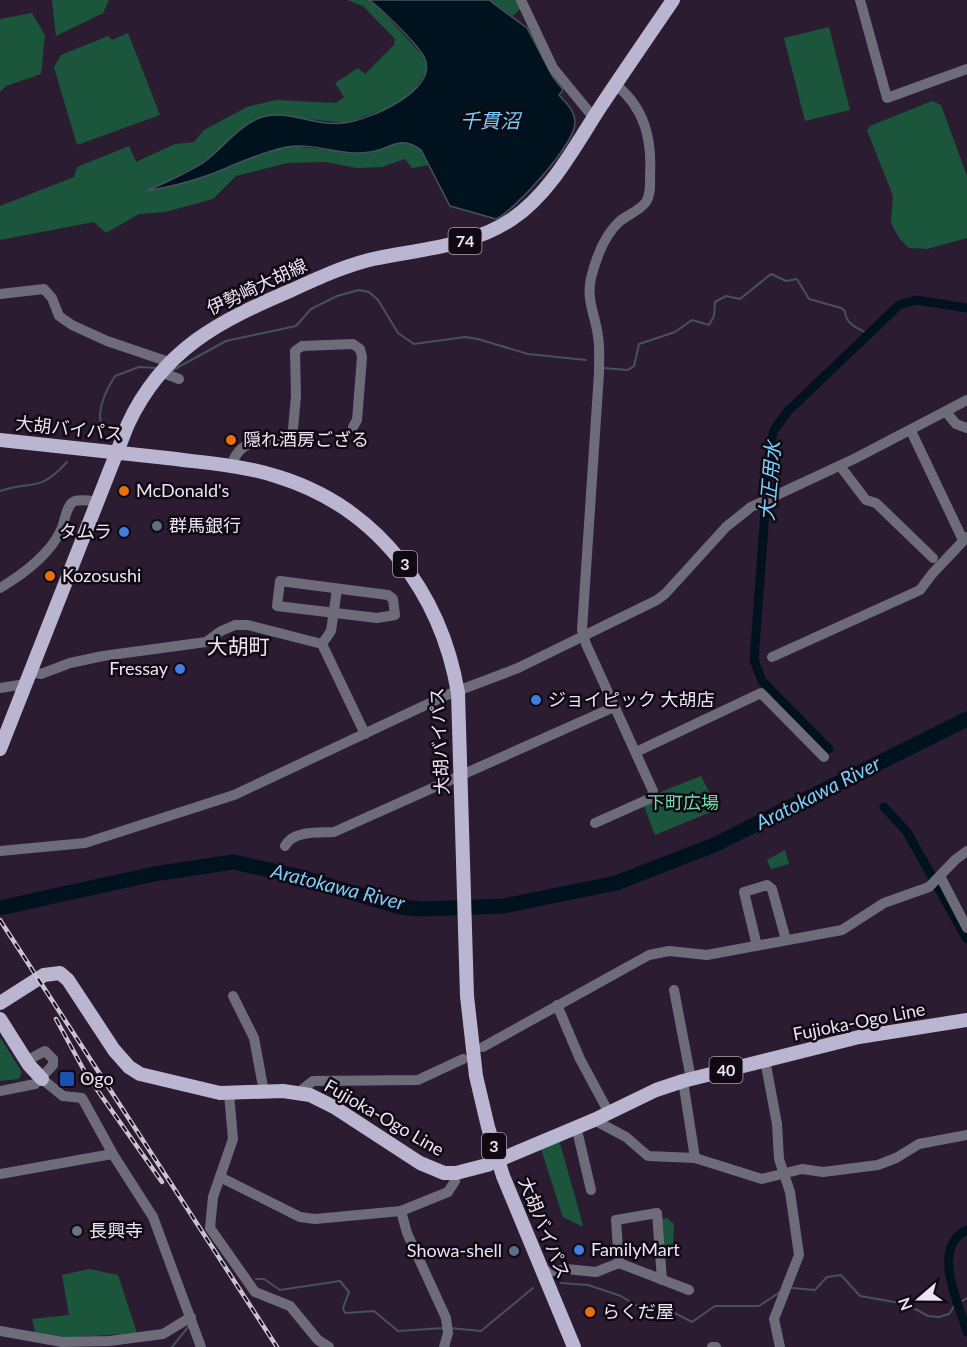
<svg xmlns="http://www.w3.org/2000/svg" width="967" height="1347" viewBox="0 0 967 1347" font-family="Lato,'Noto Sans JP',sans-serif">
<style>
.green{fill:#1b563c}
.water{fill:#00121d;stroke:#47515d;stroke-width:1.5}
.lines{fill:none;stroke-linecap:round;stroke-linejoin:round}
.stream{stroke:#47515d;stroke-width:2}
.canal{stroke:#00121d;stroke-width:9}
.river{stroke:#00121d;stroke-width:15}
.minor{stroke:#6e6c79;stroke-width:10}
.major{stroke:#bab5d0;stroke-width:14}
.rail-casing{stroke:#ccc1d1;stroke-width:4.5}
.rail{stroke:#100913;stroke-width:2;stroke-dasharray:7;stroke-linecap:butt}
.food-dot{fill:#e8710a;stroke:#100913;stroke-width:2}
.service-dot{fill:#5c6f8a;stroke:#100913;stroke-width:2}
.shop-dot{fill:#3f7fe0;stroke:#100913;stroke-width:2}
.transit-dot{fill:#1a4fb4;stroke:#100913;stroke-width:2}
.worship-dot{fill:#6b7280;stroke:#100913;stroke-width:2}
.labels{text-anchor:middle;stroke-width:5;stroke-linejoin:round;paint-order:stroke}
.shield{fill:#100913;stroke:#aba2af;stroke-width:1.5}
.shield-label{font-size:16px;font-weight:bold;fill:#eee3f2}
.street-label{font-size:18px;fill:#eee3f2;stroke:#100913}
.poi-label{font-size:18px;fill:#eee3f2;stroke:#100913;text-anchor:start}
.park-label{font-size:18px;fill:#6edeaa;stroke:#100913}
.water-label{font-size:20px;font-style:italic;fill:#78cef9;stroke:#100913}
.quarter-label{font-size:21px;fill:#eee3f2;stroke:#100913}
</style>
<rect width="100%" height="100%" fill="#2c1c31"/>
<g class="green">
<path d="M52,0H109L103,13L56,36Z"/>
<path d="M347,0H369L375,4L425,58L427,70L415,89L397,105L345,123L291,117L242,128L225,146L201,163L150,190L170,187L230,167L252,156L290,146L357,153L400,141L413,144L421,150L429,165L412,168L405,159L382,167L357,168L325,162L287,163L236,176L213,199L165,212L139,214L106,233L94,222L0,240V206L74,177L77,167L129,146L136,162L175,144L194,142L204,130L247,107L276,100L336,103L344,97L335,83L358,68L365,74L394,45L395,39L363,6Z"/>
<path d="M489,0H518L520,9L513,16Z"/>
<path d="M32,13L45,35L41,74L6,86L0,92V19Z"/>
<path d="M829,27L850,110L805,121L784,38Z"/>
<path d="M128,33L160,115L77,145L54,67L61,55L108,36L112,40Z"/>
<path d="M932,101L941,105L967,176V238L927,249L909,248L899,238L891,223L893,196L867,130L870,126Z"/>
<path d="M701,776L718,809L655,835L644,806L659,798L658,793Z"/>
<path d="M785,850L789,864L771,869L767,860Z"/>
<path d="M0,1037L22,1072L19,1079L0,1081Z"/>
<path d="M559,1140L583,1225L581,1226L563,1217L541,1149Z"/>
<path d="M667,1218L674,1224L673,1246L665,1249L662,1219Z"/>
<path d="M89,1269L118,1275L137,1333L63,1338L35,1332L32,1319L69,1315L62,1275Z"/>
</g>
<path class="water" d="M369,0H489L527,28L553,77L563,90L559,95C567,104 575,111 575,123C575,144 515,210 496,219L450,206L421,150C400,134 391,149 370,152C343,157 314,142 287,147C267,151 250,158 231,166C205,178 175,186 147,191C166,182 187,173 204,162C223,148 239,125 262,117C288,109 316,127 343,123C367,121 438,91 425,59C421,47 380,8 369,0Z"/>
<g class="lines">
<g class="stream">
<path d="M603,368L628,370L634,366L639,344L675,332L692,320L709,325L714,316L715,302L726,296L740,299L771,274L786,281L797,279L809,299L841,308L845,311C846,325 857,328 869,334"/>
<path d="M173,370L226,341L296,326L311,309L337,296L359,290L369,292L378,300L398,333L414,344L465,337L478,339L528,354L586,360"/>
<path d="M98,433C103,426 100,422 100,414C101,400 108,387 115,376L139,367L157,368"/>
<path d="M0,491C33,480 39,493 67,462"/>
<path d="M256,1279H264L280,1290L340,1281L349,1292L343,1308L345,1313L374,1311L398,1331L444,1328"/>
<path d="M561,1283L588,1285L621,1296L635,1305L669,1310L692,1322L715,1306H759L780,1292"/>
<path d="M792,1288L815,1290L827,1277L841,1275L860,1296L906,1304L928,1316L939,1317L949,1314L955,1305L967,1298"/>
<path d="M450,1328L481,1331L533,1288"/>
<path d="M172,1347L189,1326"/>
</g>
<g class="canal">
<path d="M829,749L762,681L754,660L770,445L774,430L788,411L899,305L916,300L967,308"/>
<path d="M884,807L907,832L967,939"/>
<path d="M967,1230C930,1247 959,1304 967,1332"/>
</g>
<path class="river" d="M0,908L154,874L233,862L297,876L400,907L421,909L504,906L616,883L714,845L967,719"/>
<g class="minor">
<path d="M521,0L553,68L594,118"/>
<path d="M860,0L887,98L967,69"/>
<path d="M0,294L44,289L52,298L59,316L72,325L107,341L169,362"/>
<path d="M161,372L179,379"/>
<path d="M947,413L956,424L967,428"/>
<path d="M911,431L963,540"/>
<path d="M231,466C241,435 266,441 292,440L296,396L295,351L302,346L353,344L360,349L362,357L357,420L353,427"/>
<path d="M840,466L866,500L876,503L933,558"/>
<path d="M280,581L388,595L393,599L395,615L377,618L277,606Z"/>
<path d="M0,588C22,575 50,554 61,530C65,522 66,504 75,501C82,499 92,501 99,502"/>
<path d="M322,644L331,631L337,589"/>
<path d="M772,657L920,590L932,574L967,537"/>
<path d="M30,672L41,674L70,663L103,656L206,642L221,631L235,625H248L322,644L365,734"/>
<path d="M0,688L25,684"/>
<path d="M636,752L761,693L824,757"/>
<path d="M595,823L651,798L653,791L586,644L582,630L599,373C599,361 600,348 598,336C595,314 586,300 591,278C596,258 604,235 620,221C629,214 639,211 646,202C651,194 650,184 650,175C652,140 645,108 616,85"/>
<path d="M285,846C293,830 319,833 334,832L614,707"/>
<path d="M0,851L85,843L234,795L447,695L518,668L657,600L665,594L726,527L751,507L856,458L967,400"/>
<path d="M940,876L967,928"/>
<path d="M757,946L744,892L767,885L772,889L786,940"/>
<path d="M674,990L691,1079"/>
<path d="M233,996L254,1038L264,1092"/>
<path d="M557,1005L580,1059L609,1113"/>
<path d="M483,1047L649,955L669,951L707,955L842,930L884,903L929,887L955,860L967,851"/>
<path d="M765,1060L777,1124L779,1159L790,1192L799,1255L774,1319L780,1347"/>
<path d="M42,1079L63,1096L82,1098L114,1156L153,1217L201,1347"/>
<path d="M683,1081L695,1158"/>
<path d="M0,1091L35,1084L53,1065V1059L45,1051L26,1061"/>
<path d="M299,1092L313,1081L418,1080L463,1059"/>
<path d="M229,1094L233,1139L213,1197L210,1228L255,1292L290,1306L318,1340L329,1347"/>
<path d="M594,1120L626,1137L648,1156L695,1158L762,1179L802,1169L823,1172L878,1165L896,1158L919,1144L967,1135"/>
<path d="M576,1126L591,1190"/>
<path d="M0,1174L112,1154"/>
<path d="M220,1177L300,1217L315,1219L401,1211L448,1192L455,1181L456,1173"/>
<path d="M401,1211L407,1233L446,1318L448,1333L444,1347"/>
<path d="M619,1263L616,1220L657,1213L662,1280"/>
<path d="M543,1273L566,1269L596,1272L619,1263L689,1290"/>
<path d="M0,1331L62,1342L109,1341L163,1334L191,1317"/>
<path d="M712,1347H716"/>
</g>
<g class="major">
<path d="M0,440C56,446 112,452 167,458C205,463 243,465 279,477C378,508 441,593 458,693L467,996L476,1076L488,1127L503,1176L574,1347"/>
<path d="M0,749L128,424C163,349 219,321 292,290C318,278 344,266 373,259C420,249 471,247 512,219C551,193 576,144 601,106C625,70 649,35 673,0"/>
<path d="M0,1003L44,975L60,973L68,980L114,1050L129,1067L140,1074L220,1093L283,1091L310,1095L334,1107L420,1163L444,1173H456L487,1165L594,1120L656,1090L683,1081L859,1037L967,1020"/>
<path d="M0,1019L29,1065L42,1079"/>
</g>
<g class="rail-casing">
<g id="rail">
<path d="M0,920L277,1347"/>
<path d="M56,1019L86,1074L162,1182"/>
</g>
</g>
<use href="#rail" class="rail"/>
</g>
<g class="food-dot">
<circle cx="231" cy="440" r="6"/>
<circle cx="124" cy="491" r="6"/>
<circle cx="50" cy="576" r="6"/>
<circle cx="590" cy="1312" r="6"/>
</g>
<g class="service-dot">
<circle cx="157" cy="526" r="6"/>
<circle cx="514" cy="1251" r="6"/>
</g>
<g class="shop-dot">
<circle cx="124" cy="532" r="6"/>
<circle cx="180" cy="669" r="6"/>
<circle cx="536" cy="700" r="6"/>
<circle cx="579" cy="1250" r="6"/>
</g>
<rect class="transit-dot" x="59" y="1071" width="16" height="16" rx="3"/>
<circle class="worship-dot" cx="77" cy="1231" r="6"/>
<g class="labels">
<g class="shield">
<rect x="448.5" y="228" width="33" height="26" rx="4.5"/>
<rect x="393" y="551" width="24" height="26" rx="4.5"/>
<rect x="709.5" y="1057" width="33" height="26" rx="4.5"/>
<rect x="482" y="1133" width="24" height="26" rx="4.5"/>
</g>
<g class="shield-label">
<text x="465" y="247">74</text>
<text x="405" y="570">3</text>
<text x="726" y="1076">40</text>
<text x="494" y="1152">3</text>
</g>
<g class="street-label">
<text transform="translate(257 287) rotate(-25)" y="6">伊勢崎大胡線</text>
<text transform="translate(69 429) rotate(6)" y="6">大胡バイパス</text>
<text transform="translate(440 741) rotate(-93)" y="6">大胡バイパス</text>
<text transform="translate(859 1022) rotate(-11)" y="6">Fujioka-Ogo Line</text>
<text transform="translate(384 1118) rotate(30)" y="6">Fujioka-Ogo Line</text>
<text transform="translate(544 1228) rotate(68)" y="6">大胡バイパス</text>
</g>
<g class="poi-label">
<text x="243" y="446">隠れ酒房ござる</text>
<text x="136" y="497">McDonald's</text>
<text x="169" y="532">群馬銀行</text>
<text x="112" y="538" text-anchor="end">タムラ</text>
<text x="62" y="582">Kozosushi</text>
<text x="168" y="675" text-anchor="end">Fressay</text>
<text x="548" y="706">ジョイピック 大胡店</text>
<text x="80" y="1085">Ogo</text>
<text x="89" y="1237">長興寺</text>
<text x="591" y="1256">FamilyMart</text>
<text x="502" y="1257" text-anchor="end">Showa-shell</text>
<text x="602" y="1318">らくだ屋</text>
</g>
<g class="park-label">
<text x="683" y="809">下町広場</text>
</g>
<g class="water-label">
<text x="490" y="128">千貫沼</text>
<text transform="translate(770 481) rotate(-85)" y="7">大正用水</text>
<text transform="translate(818 793) rotate(-27)" y="7">Aratokawa River</text>
<text transform="translate(338 887) rotate(14)" y="7">Aratokawa River</text>
</g>
<g class="quarter-label">
<text x="238" y="654">大胡町</text>
</g>
</g>
<g transform="translate(919 1299) rotate(250)" stroke="#100913" stroke-width="4.5" paint-order="stroke">
<path d="M0-4.5L10 22L0 15L-10 22Z" fill="#eee3f2"/>
<text y="-9" font-size="16" font-weight="bold" text-anchor="middle" fill="#eee3f2">N</text>
</g>
</svg>
